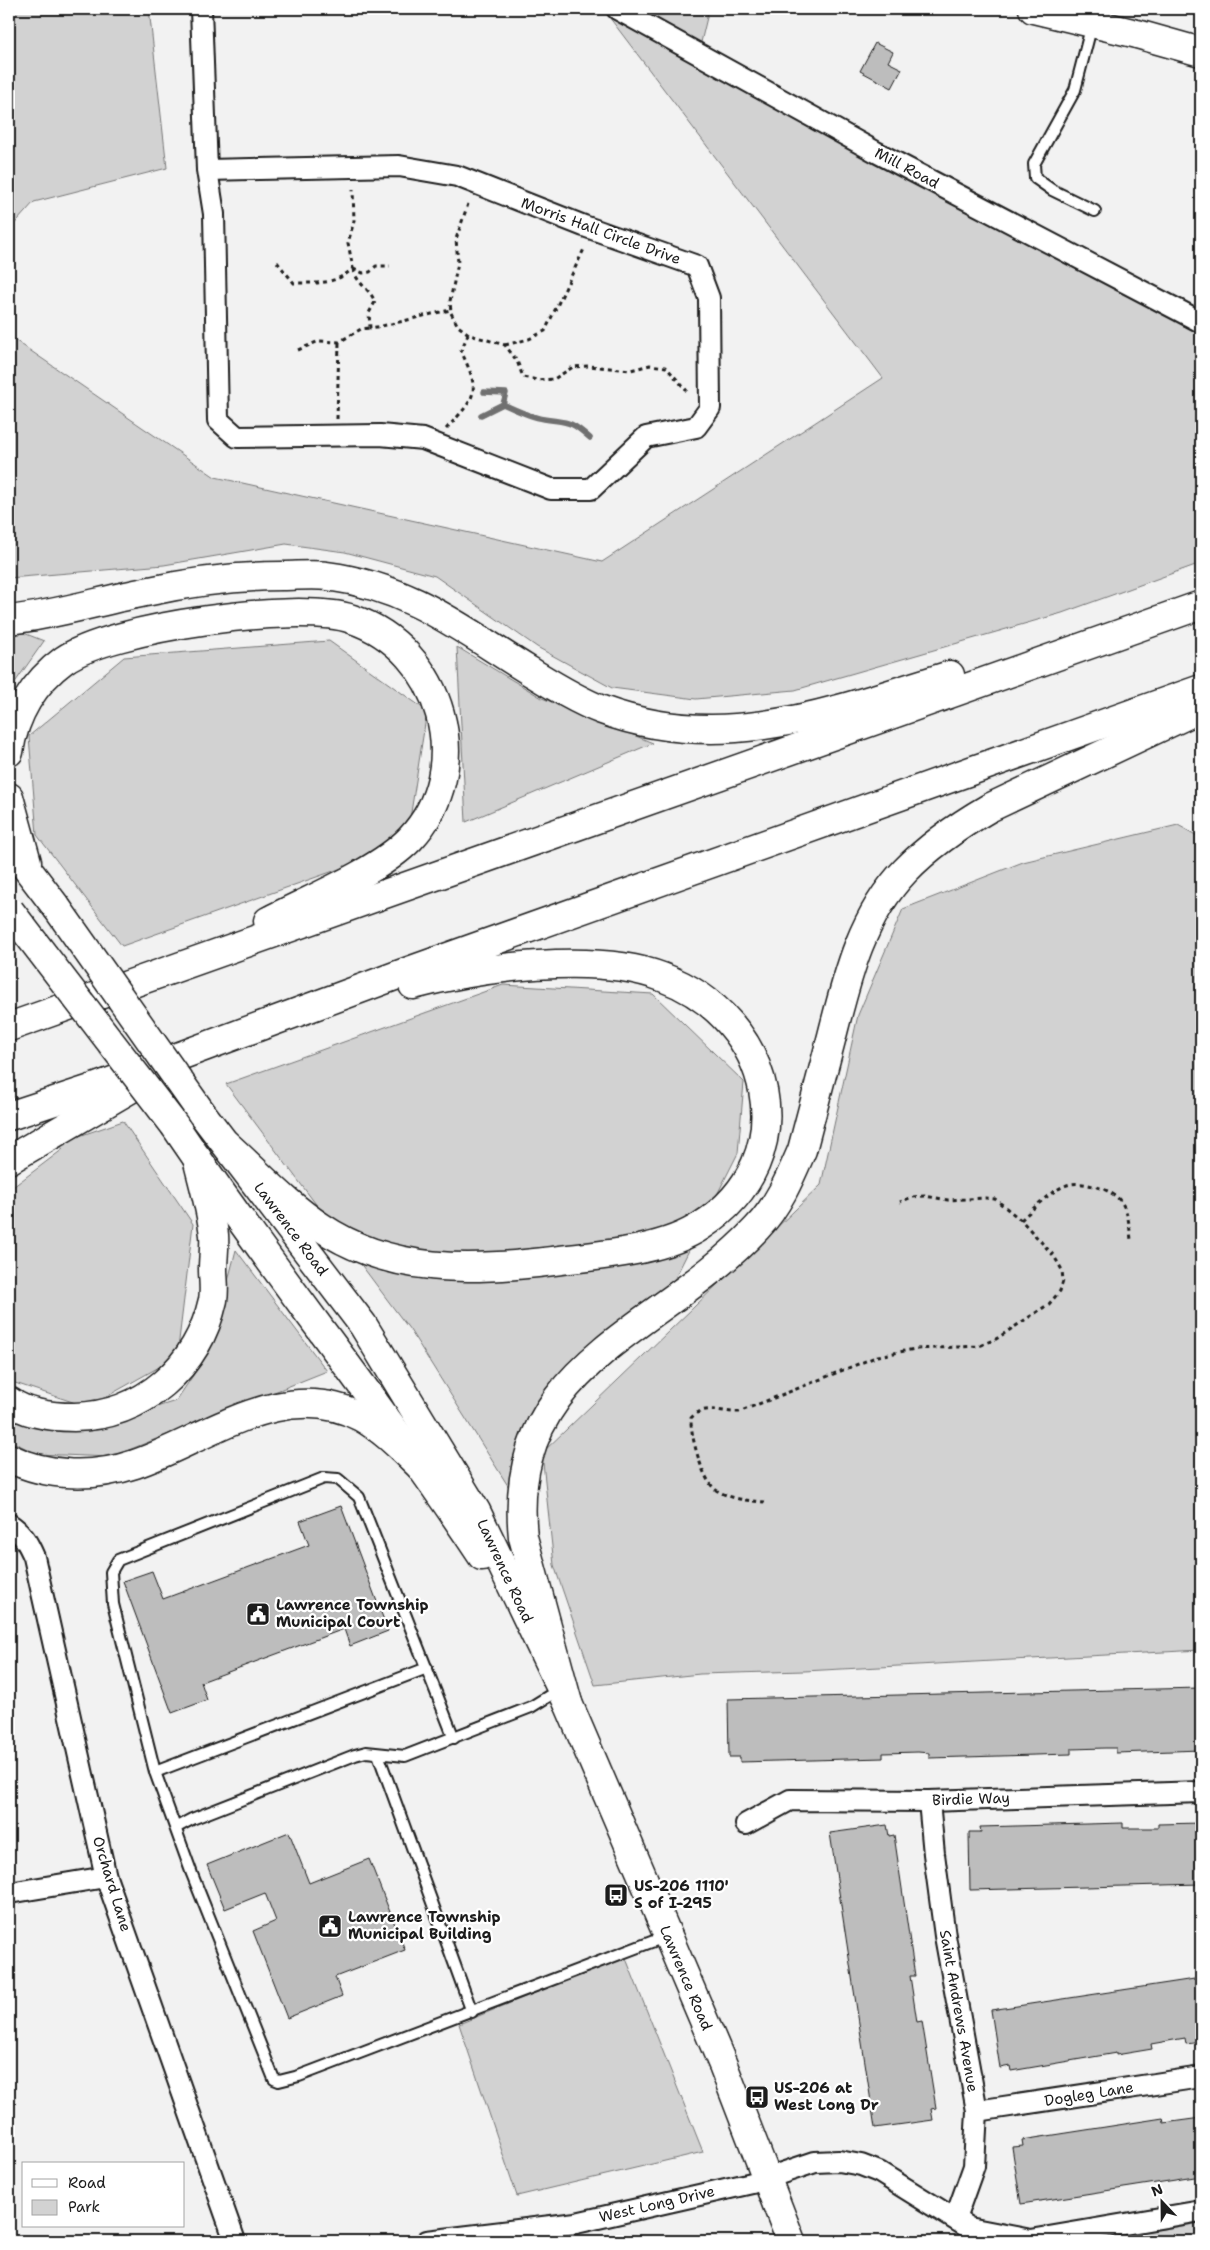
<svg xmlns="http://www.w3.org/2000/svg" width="1210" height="2250" viewBox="0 0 1210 2250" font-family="'Shantell Sans',sans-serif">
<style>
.green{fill:#d2d2d2;stroke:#777}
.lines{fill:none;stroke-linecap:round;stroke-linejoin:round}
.stream{stroke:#707070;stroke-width:5.5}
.building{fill:#bdbdbd;stroke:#1c1c1c}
.lane-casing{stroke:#1c1c1c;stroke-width:14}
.street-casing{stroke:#1c1c1c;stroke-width:24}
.secondary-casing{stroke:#1c1c1c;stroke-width:31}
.primary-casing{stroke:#1c1c1c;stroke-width:31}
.highway-casing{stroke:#1c1c1c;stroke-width:31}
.path{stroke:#1c1c1c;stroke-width:3;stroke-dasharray:4 4;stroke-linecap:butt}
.lane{stroke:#fff;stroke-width:10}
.street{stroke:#fff;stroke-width:20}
.secondary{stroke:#fff;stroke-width:28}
.primary{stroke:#fff;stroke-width:28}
.highway{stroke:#fff;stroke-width:28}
.highway-bridge-casing{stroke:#1c1c1c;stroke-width:31;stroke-linecap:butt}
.highway-bridge{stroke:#fff;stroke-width:28}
.labels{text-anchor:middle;stroke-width:4.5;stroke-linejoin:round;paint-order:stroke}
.street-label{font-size:15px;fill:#1c1c1c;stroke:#fff}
.poi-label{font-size:15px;font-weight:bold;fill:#1c1c1c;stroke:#fff;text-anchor:start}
</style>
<rect width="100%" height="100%" fill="#f2f2f2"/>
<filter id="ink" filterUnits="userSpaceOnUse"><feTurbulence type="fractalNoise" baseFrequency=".02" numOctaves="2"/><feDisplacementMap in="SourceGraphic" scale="10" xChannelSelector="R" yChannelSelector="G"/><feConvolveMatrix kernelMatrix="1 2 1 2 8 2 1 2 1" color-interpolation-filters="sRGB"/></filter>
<g filter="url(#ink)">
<g class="green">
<path d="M9,9H149L167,168L34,202L9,230Z"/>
<path d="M603,9H709L697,59L1201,330V563L1062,613L795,690L696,699L612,688L537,647L435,576L345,552L286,544L164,565L9,578V336L215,477L602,562L883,378Z"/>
<path d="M9,630H16L44,641L9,691Z"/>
<path d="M329,641L427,711L409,825L390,851L122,946L37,835L29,736L124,657Z"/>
<path d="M457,647L542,698L653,743L466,822Z"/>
<path d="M1178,825L1201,838V1650L804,1671L700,1674L595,1685L554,1565L542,1453L821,1185L858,1015L903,909L1023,862Z"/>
<path d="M503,985L653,994L744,1082L738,1153L670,1288L544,1394L510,1489L410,1330L226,1084Z"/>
<path d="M123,1121L193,1224L177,1357L88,1407L9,1381V1190L63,1149L56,1144Z"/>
<path d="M236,1250L327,1371L111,1457L37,1454L9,1440V1419L79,1431L176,1401L210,1350Z"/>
<path d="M625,1956L703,2152L517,2196L459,2024Z"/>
<path d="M1201,2223V2241H1085Z"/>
</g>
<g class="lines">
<g class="stream">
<path d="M484,392L506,393L503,404"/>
<path d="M481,415L503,404C516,410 530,417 544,419C569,423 570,420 590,438"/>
</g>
</g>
<g class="building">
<path d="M875,43L893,52L888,62L902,69L892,88L860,71Z"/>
<path d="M341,1506L388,1631L350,1646L344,1629L201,1682L207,1700L172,1713L123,1581L152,1571L163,1599L309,1545L300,1521Z"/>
<path d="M1201,1688V1750L1116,1753V1748H1105L1071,1749V1754L929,1758V1753L918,1752L883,1753V1758L740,1762V1757H729L728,1699Z"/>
<path d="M1123,1823V1828H1158V1824L1201,1823V1884L970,1890L969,1832H981L980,1827Z"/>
<path d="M887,1825L889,1836L894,1835L915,1976H910L917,2022L922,2021L936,2108L931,2109L933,2120L875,2128L830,1833Z"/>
<path d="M289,1832L309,1883L369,1859L405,1950L335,1977L342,1996L287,2018L253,1931L276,1921L265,1893L225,1909L207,1865Z"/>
<path d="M1201,1978V2042L1186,2044L1185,2038L1151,2044L1152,2049L1116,2055V2053L1011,2071L1010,2066L1000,2068L991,2010Z"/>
<path d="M1163,2118L1164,2123L1201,2118V2176L1021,2204L1012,2147L1023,2146L1022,2140Z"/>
</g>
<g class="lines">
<g class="lane-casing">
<g id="lane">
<path d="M1092,24L1075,90L1034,164L1035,178L1052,190L1095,211"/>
<path d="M454,1738L359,1497L338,1479L324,1478L118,1560L111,1572L113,1604L155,1772L192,1874L274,2079L279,2081L299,2076L667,1936"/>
<path d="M378,1754L472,2012"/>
<path d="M155,1772L427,1668"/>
<path d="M177,1827L192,1819L355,1755L366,1752L405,1756L531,1707L560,1689"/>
</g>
</g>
<g class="street-casing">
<g id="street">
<path d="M201,9L207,170L214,214L218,420L237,437L380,435L423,439L551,489H591L646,437L696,427L710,408L709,298L697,266L584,226L457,176L399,166L207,170"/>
<path d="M617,9L876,152L1201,322"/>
<path d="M9,1524C22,1532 28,1543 34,1557L106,1877L235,2241"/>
<path d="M929,1801L934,1854L945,1936L977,2111L974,2166L955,2219"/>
<path d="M746,1824L790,1800L929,1801L1201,1792"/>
<path d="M9,1893L106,1877"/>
<path d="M977,2111L1201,2077"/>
<path d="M427,2241L576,2223L752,2183L815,2162L839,2161L861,2165L879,2172L969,2228L1031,2240L1201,2211"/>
</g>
</g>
<g class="secondary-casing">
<path id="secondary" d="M1033,9L1137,34L1201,52"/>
</g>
<g class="primary-casing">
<g id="primary">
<path d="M201,1112L363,1325L476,1511L568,1703L668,1936L723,2065L791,2241"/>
<path d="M175,1126C273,1272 385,1409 482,1556"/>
</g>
</g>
<g class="highway-casing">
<g id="highway">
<path d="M9,620C55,615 99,601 145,592C190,582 237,576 283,576C297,576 313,574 327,576C410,587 460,628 528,670C551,684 576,700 602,710C724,755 834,711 950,675"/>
<path d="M9,752C14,715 34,682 64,660C110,627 299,601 352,619C442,649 477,768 410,839C378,872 310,899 268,921"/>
<path d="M9,797L27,862"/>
<path d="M9,845L57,908"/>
<path d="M9,1027L1201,605"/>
<path d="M9,1116L91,1089L403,973L1201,689"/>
<path d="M226,1144C257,1172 286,1204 321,1227C390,1274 473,1271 553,1261C599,1255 662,1252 701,1226C807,1158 774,1018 662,977C597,952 480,967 413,985"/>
<path d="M9,1160L137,1085"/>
<path d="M9,1401C27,1414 52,1417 74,1417C143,1416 198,1367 213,1300C215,1290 213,1279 213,1269C213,1258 215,1246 214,1235C211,1209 203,1183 197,1158"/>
<path d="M9,1458C48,1477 94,1478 135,1464C206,1440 283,1376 361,1417C384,1430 403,1450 422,1468"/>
<path d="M568,1703L523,1537C505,1363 659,1333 757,1228C778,1206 790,1178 802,1150C812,1112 822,1074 832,1036C847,977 861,917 905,871C930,845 958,826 989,808L1201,708"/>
</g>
</g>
<g class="path">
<path d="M468,204L456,239L458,263L450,301L451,313L458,326L470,335L505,345L517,361L523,377L537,380L554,379L573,367L588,366L631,370L650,365L666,367L687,391"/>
<path d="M277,262L294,283C317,283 336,285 353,268L348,243L354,221L353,189"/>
<path d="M353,269C357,284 370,289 375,302L369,313L370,328C397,324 423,315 451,310"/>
<path d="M353,269L363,273L370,272L376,266H390"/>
<path d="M505,345L529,339L545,331L585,247"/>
<path d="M298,350L319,341L339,342L361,329L370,328"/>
<path d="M337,419L339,342"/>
<path d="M446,429C477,396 481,393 461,351L468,334"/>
<path d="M1021,1220C1034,1208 1050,1191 1067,1185C1075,1182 1085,1184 1093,1186C1125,1194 1128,1210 1131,1240"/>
<path d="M765,1502C749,1501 730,1499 716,1490C702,1480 690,1434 691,1418C705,1403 721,1413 739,1412L878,1356L915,1349L979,1346L996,1339L1049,1304L1060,1291L1063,1281L1062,1270L1054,1256L1021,1220L995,1199L986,1198L948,1200L925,1196L912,1197L900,1202"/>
</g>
<use href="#lane" class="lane"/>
<use href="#street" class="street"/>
<use href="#secondary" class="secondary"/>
<use href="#primary" class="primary"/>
<use href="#highway" class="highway"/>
<g class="highway-bridge-casing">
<g id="highway-bridge">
<path d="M57,908L201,1112"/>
<path d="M10,911L175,1126"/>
</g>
</g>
<use href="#highway-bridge" class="highway-bridge"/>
</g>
</g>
<defs>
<g id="civic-square" transform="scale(1.25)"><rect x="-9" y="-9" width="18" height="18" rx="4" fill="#1c1c1c" stroke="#fff"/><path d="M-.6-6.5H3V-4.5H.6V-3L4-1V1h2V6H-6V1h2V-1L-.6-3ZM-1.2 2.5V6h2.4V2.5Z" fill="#fff"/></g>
<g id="bus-square" transform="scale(1.25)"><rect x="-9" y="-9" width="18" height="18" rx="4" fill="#1c1c1c" stroke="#fff"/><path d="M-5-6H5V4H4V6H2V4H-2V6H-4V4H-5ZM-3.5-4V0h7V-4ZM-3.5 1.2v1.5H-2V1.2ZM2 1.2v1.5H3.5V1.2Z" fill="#fff"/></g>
</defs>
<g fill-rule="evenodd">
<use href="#civic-square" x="258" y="1614"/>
<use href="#bus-square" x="616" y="1895"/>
<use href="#civic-square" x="330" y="1926"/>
<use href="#bus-square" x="757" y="2097"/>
</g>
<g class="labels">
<g class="street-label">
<text transform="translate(907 168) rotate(28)" y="5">Mill Road</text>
<text transform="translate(601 231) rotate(20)" y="5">Morris Hall Circle Drive</text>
<text transform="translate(291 1229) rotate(53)" y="5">Lawrence Road</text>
<text transform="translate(505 1571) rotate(65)" y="5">Lawrence Road</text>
<text transform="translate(971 1799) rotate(-2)" y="5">Birdie Way</text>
<text transform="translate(112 1884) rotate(73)" y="5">Orchard Lane</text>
<text transform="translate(686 1978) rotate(67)" y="5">Lawrence Road</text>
<text transform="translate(959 2011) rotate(80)" y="5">Saint Andrews Avenue</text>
<text transform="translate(1089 2094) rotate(-9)" y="5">Dogleg Lane</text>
<text transform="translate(657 2204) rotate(-13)" y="5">West Long Drive</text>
</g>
<g class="poi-label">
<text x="276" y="1610">Lawrence Township<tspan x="276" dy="17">Municipal Court</tspan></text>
<text x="634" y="1891">US-206 1110'<tspan x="634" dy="17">S of I-295</tspan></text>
<text x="348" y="1922">Lawrence Township<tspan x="348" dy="17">Municipal Building</tspan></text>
<text x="774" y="2093">US-206 at<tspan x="774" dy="17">West Long Dr</tspan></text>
</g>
</g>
<rect width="1210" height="2250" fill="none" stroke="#fff" stroke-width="30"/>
<rect x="15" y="15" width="1180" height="2220" fill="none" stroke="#1c1c1c" stroke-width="2" filter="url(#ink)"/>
<rect x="22" y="2162" width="162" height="65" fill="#ffffff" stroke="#a4a4a4"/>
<rect x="32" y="2179" width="25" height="8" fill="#ffffff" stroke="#a4a4a4"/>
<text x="68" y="2188" font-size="15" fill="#1c1c1c">Road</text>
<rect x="32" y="2200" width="25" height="15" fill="#d2d2d2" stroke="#a4a4a4"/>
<text x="68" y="2212" font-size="15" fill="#1c1c1c">Park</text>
<g transform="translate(1162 2202) rotate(338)" stroke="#ffffff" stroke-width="4" paint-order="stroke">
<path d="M0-4L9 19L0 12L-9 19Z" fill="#1c1c1c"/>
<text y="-8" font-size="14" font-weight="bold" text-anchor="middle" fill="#1c1c1c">N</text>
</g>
</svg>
